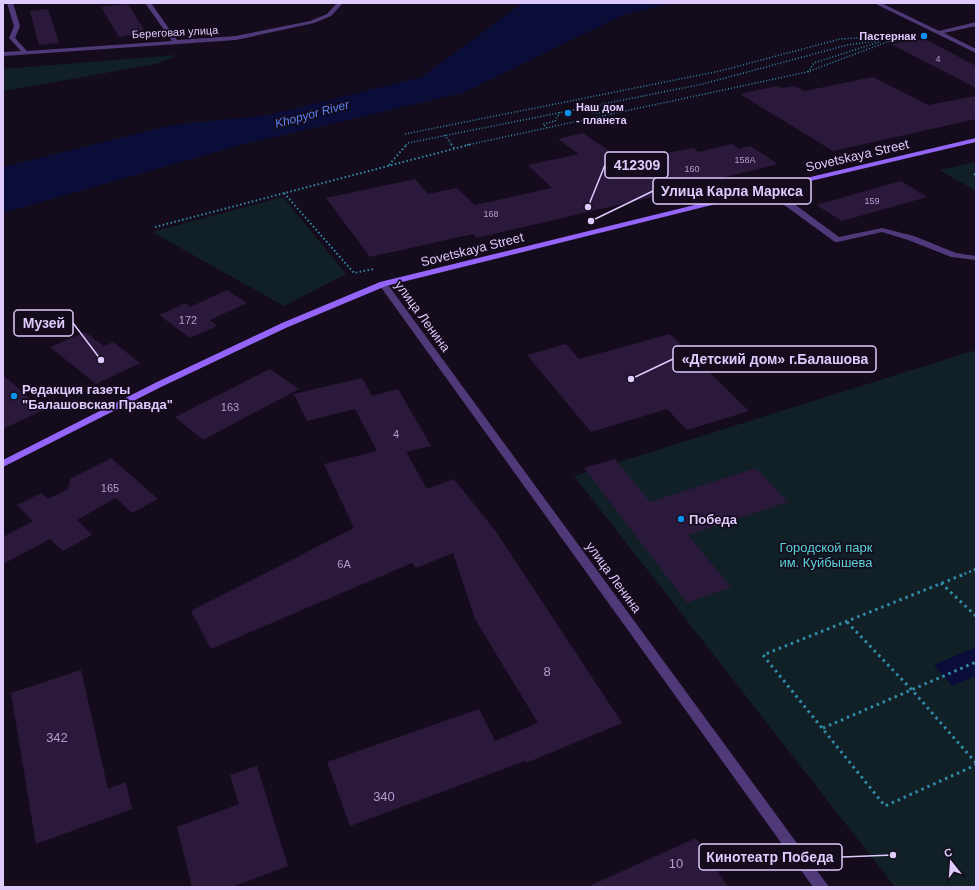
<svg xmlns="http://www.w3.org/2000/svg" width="979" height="890" viewBox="0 0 979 890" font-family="Helvetica,sans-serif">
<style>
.green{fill:#102026}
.water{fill:#0a0d37}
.building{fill:#2b193c}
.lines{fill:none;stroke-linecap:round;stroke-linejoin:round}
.path-far3{stroke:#328ca9;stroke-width:1.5;stroke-dasharray:1 2;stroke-linecap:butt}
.path-far2{stroke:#328ca9;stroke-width:2;stroke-dasharray:1.5 2.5;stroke-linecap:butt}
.path-far1{stroke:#328ca9;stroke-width:2.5;stroke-dasharray:2 3;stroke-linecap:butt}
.path{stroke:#328ca9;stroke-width:3;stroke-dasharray:2.5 4;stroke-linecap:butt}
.lane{fill:#4f3979;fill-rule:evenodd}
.street{fill:#4f3979;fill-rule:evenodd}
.secondary{fill:#9565f9;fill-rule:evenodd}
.poi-dot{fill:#0a90e9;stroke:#140c1c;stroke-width:1.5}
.labels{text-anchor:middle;stroke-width:3.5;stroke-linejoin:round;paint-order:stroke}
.far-number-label{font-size:9px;fill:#b29ecd}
.far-street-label{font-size:11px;fill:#dfcafd;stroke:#140c1c}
.far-poi-label{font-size:11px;font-weight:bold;fill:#dfcafd;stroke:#140c1c;text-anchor:end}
.number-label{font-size:11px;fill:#b29ecd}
.far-water-label{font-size:12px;font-style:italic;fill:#5c81f8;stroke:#140c1c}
.street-label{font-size:13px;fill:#dfcafd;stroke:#140c1c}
.poi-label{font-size:13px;font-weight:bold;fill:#dfcafd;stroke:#140c1c;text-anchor:start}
.park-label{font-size:13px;fill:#5ad2d8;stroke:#140c1c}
.near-number-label{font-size:13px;fill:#b29ecd}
.leader{fill:none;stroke:#dfcafd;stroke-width:1.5}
.callout-dot{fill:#dfcafd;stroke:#140c1c;stroke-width:1.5}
.callout{fill:#140c1c;stroke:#dfcafd;stroke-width:1.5}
.callout-label{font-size:14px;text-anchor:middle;font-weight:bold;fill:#dfcafd}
</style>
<rect width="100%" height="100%" fill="#140c1c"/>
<g class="green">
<path d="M178,55L156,64L3,91V69Z"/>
<path d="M976,162V191L940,170Z"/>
<path d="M283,197L346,274L284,306L152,232Z"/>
<path d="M976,350V887H895L574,476Z"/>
</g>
<g class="water">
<path d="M522,3H670L621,16L463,93L237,146L3,213V167L172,125L269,115L422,77Z"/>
<path d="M976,647V676L952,686L934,665Z"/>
</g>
<g class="building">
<path d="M128,4L146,33L119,37L101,7Z"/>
<path d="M48,9L59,43L39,45L30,11Z"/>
<path d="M925,39L976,66V88L891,44Z"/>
<path d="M873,77L928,105L976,96V119L833,151L740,94L777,86L781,88L795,86L805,91Z"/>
<path d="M583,133L624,161L693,148L698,152L732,144L739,149L750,146L778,164L687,186L690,188L477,238L473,234L370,257L326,198L415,179L428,194L457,188L475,205L552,188L528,165L579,154L558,139Z"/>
<path d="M901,181L927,197L842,221L816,205Z"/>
<path d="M227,290L247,303L210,320L217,326L190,338L159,315L186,303L190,307Z"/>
<path d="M85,332L104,346L113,342L140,363L96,384L50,347Z"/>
<path d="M670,334L749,411L687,430L667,409L591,432L527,355L566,344L579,359Z"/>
<path d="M270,369L299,389L203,440L175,417Z"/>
<path d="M3,375L43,410L3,429Z"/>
<path d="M362,378L372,396L398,389L431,446L406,452L427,489L454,479L497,533L622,723L526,763L525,761L350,826L327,762L479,709L495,741L538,723L475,619L453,553L416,568L412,563L211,649L191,611L354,528L324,464L377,451L355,409L307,421L294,394Z"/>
<path d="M111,458L158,499L132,513L116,498L77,520L92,535L63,551L50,539L3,564V537L33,521L17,505L41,493L48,499L68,489L70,479Z"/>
<path d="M615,459L650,502L756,468L788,502L688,535L731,587L687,603L584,468Z"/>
<path d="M81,670L108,789L126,782L132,809L36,844L11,693Z"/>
<path d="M257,766L288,866L232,887H192L177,827L239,804L230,775Z"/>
<path d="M696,838L728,887H587Z"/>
</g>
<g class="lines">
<g class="path-far3">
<path d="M808,72L814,63L879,42"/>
<path d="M575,110L596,113L607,112L611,114"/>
<path d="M547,128L543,124L555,121L560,112"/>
<path d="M405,134L720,71L840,39L907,35"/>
<path d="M445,135L452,145"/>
<path d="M406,145L408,143L703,84L847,45L912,36"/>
<path d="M467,145L807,72L887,42L917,39"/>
</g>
<g class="path-far2">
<path d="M451,144L454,148"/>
<path d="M389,165L407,144"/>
<path d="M974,174L976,175"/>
<path d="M284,193L354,273L374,269"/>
<path d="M155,227L472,144"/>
</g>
<path class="path-far1" d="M960,576L976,569"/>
<g class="path">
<path d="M962,575L763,655L885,806L976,765"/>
<path d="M941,583L976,616"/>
<path d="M847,622L912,690L976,763"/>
<path d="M823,728L976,662"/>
</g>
<path class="lane" d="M765,187H771L839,237L882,228L914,236L956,253L976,256V260L951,257L908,240L882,232L838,242H835L765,191Z"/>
<g class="street">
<path d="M7,3H13L20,26L15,38L27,51L172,41L145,3H151L177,40L236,36L310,21L327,14L337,3H343L331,16L314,23L236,40L3,56V52L21,51L9,38L14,26Z"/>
<path d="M874,3H881L939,31L976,22V26L944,33L976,49V53Z"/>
<path d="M380,282H386L829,887H813L380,286L379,284Z"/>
</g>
<path class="secondary" d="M976,138V142L768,191L386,286L288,327L163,386L3,467V460L157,382L282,323L380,282L768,187Z"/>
</g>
<g class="poi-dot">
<circle cx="924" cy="36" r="4"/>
<circle cx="568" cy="113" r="4"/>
<circle cx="14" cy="396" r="4"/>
<circle cx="681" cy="519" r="4"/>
</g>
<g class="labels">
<g class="far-number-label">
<text x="938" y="62">4</text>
<text x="745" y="163">158А</text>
<text x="692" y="172">160</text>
<text x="872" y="204">159</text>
<text x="491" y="217">168</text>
</g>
<g class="far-street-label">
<text transform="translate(175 32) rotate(-3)" y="4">Береговая улица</text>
</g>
<g class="far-poi-label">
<text x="916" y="40">Пастернак</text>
<text x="576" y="111" text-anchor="start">Наш дом<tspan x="576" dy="13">- планета</tspan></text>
</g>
<g class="number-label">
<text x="188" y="324">172</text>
<text x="230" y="411">163</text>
<text x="396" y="438">4</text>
<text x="110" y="492">165</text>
<text x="344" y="568">6А</text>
</g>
<g class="far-water-label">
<text transform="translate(312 114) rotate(-15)" y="4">Khopyor River</text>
</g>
<g class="street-label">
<text transform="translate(857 155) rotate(-13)" y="5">Sovetskaya Street</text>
<text transform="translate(472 249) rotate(-14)" y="5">Sovetskaya Street</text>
<text transform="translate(423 316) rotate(54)" y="5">улица Ленина</text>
<text transform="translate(614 577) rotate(54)" y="5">улица Ленина</text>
</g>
<g class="poi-label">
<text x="22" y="394">Редакция газеты<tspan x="22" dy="15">"Балашовская Правда"</tspan></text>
<text x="689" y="524">Победа</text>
</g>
<g class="park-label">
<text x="826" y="552">Городской парк<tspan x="826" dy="15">им. Куйбышева</tspan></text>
</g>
<g class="near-number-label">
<text x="547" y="676">8</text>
<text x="57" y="742">342</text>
<text x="384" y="801">340</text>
<text x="676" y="868">10</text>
</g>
</g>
<path class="leader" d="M588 207L605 165M591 221L653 191M101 360L73 323M631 379L673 359M893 855L842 857"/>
<g class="callout-dot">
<circle cx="588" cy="207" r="4"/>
<circle cx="591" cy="221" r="4"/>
<circle cx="101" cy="360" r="4"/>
<circle cx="631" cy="379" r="4"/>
<circle cx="893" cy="855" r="4"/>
</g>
<g class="callout">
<rect x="605" y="152" width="63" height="26" rx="4"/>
<rect x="653" y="178" width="158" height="26" rx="4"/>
<rect x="14" y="310" width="59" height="26" rx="4"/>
<rect x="673" y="346" width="203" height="26" rx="4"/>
<rect x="699" y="844" width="143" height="26" rx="4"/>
</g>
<g class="callout-label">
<text x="637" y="170">412309</text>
<text x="732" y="196">Улица Карла Маркса</text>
<text x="44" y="328">Музей</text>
<text x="775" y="364">«Детский дом» г.Балашова</text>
<text x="770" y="862">Кинотеатр Победа</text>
</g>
<rect width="979" height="890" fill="none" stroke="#dfcafd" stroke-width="8"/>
<g transform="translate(951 862) rotate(343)" stroke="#140c1c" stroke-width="3" paint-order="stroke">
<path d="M0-3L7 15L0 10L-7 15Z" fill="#dfcafd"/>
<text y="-6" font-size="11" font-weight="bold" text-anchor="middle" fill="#dfcafd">С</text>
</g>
</svg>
